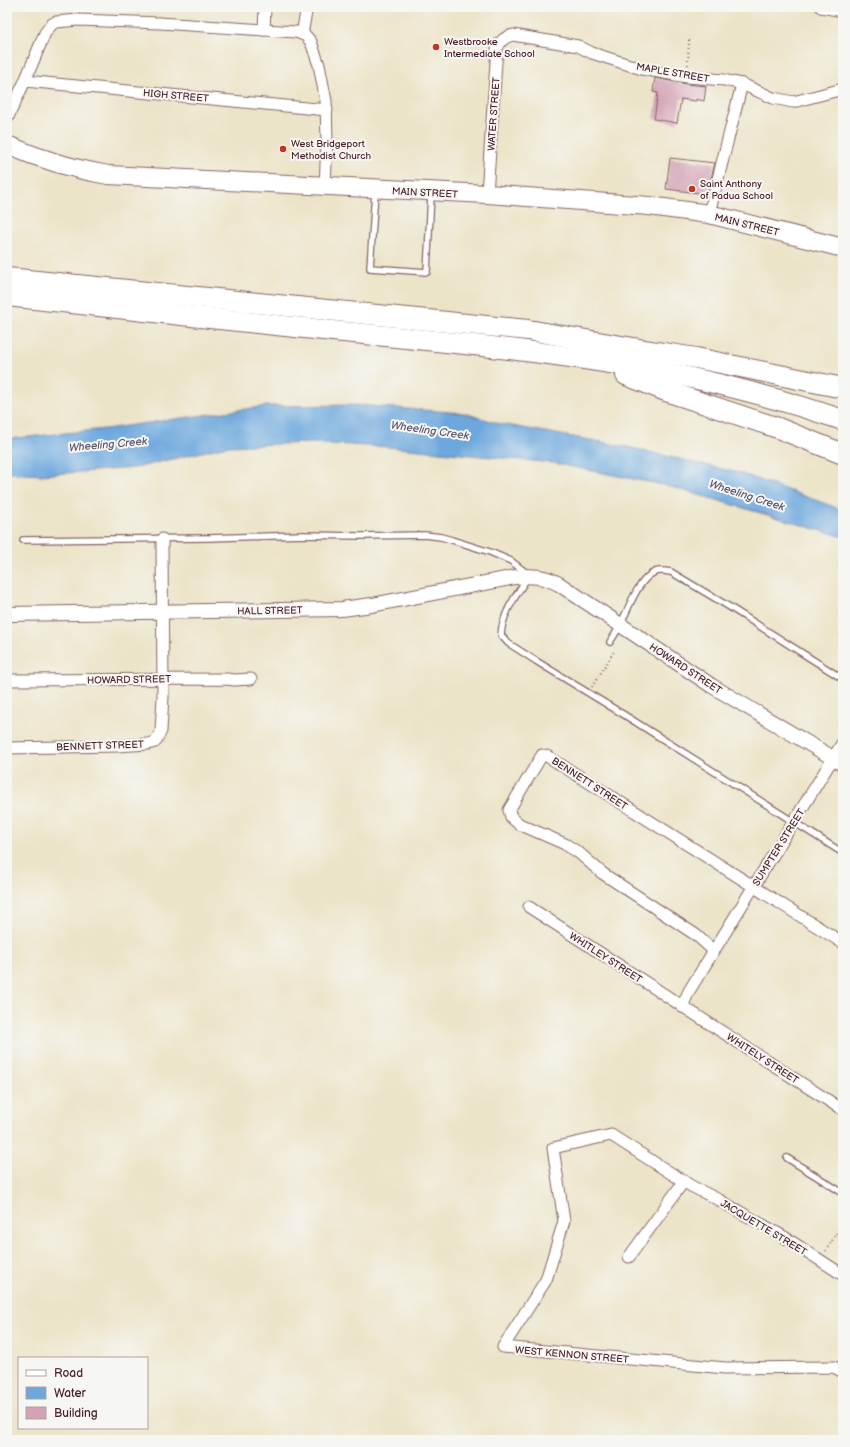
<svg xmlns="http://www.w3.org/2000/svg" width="850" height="1447" viewBox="0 0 850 1447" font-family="'Balsamiq Sans',sans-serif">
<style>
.water{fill:#6ca7dd;stroke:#5b6384}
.building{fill:#d3a3b5}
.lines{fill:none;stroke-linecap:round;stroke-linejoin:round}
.service-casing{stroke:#836462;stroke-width:8}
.minor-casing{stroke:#836462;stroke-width:13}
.tertiary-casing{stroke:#836462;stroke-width:16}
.primary-casing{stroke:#836462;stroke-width:20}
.motorway-casing{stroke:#836462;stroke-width:22}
.path{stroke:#836462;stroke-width:2;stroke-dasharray:1 3;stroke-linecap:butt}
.service{stroke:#fff;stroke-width:5.5}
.minor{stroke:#fff;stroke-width:11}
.tertiary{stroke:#fff;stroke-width:14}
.primary{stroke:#fff;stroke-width:18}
.motorway{stroke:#fff;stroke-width:20}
.poi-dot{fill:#c8321e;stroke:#f6f6f2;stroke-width:1.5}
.labels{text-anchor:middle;stroke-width:4;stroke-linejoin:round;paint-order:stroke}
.poi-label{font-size:10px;fill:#4a1f2b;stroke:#f6f6f2;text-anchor:start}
.street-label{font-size:10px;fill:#4a1f2b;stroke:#f6f6f2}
.water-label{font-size:11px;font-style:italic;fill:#585572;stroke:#f6f6f2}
</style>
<rect width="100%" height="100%" fill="#f6f6f2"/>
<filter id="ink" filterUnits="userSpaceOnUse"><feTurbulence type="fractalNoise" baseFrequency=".025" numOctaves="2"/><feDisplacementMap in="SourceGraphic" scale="8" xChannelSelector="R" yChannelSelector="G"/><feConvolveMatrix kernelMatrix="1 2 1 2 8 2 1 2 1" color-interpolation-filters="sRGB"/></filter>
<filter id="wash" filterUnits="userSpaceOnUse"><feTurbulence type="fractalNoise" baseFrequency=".012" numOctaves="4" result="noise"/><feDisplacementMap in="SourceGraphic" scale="16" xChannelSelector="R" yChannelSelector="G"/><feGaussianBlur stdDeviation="0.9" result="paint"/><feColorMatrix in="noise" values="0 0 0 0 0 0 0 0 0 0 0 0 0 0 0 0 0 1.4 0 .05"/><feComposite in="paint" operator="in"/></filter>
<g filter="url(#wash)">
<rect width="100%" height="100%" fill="#ece4c8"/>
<path class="water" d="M356,405L464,413L501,424L623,446L740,473L843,510V537L668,486L553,463L388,447L310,443L227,446L135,468L40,475L7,473V439L105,429L267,406Z"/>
<g id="blocks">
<g class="building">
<path d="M655,78L686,84L706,86L704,101L696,99V101L681,99L677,123L654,119L658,93L653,92Z"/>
<path d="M670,158L715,163L707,194L666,189Z"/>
</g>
</g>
</g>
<g filter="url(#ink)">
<use href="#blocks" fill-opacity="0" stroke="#836462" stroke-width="1"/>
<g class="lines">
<g class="service-casing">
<g id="service">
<path d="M375,192L370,268L427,272L431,195"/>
<path d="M23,540L209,538L302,535L360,536L425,535L441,537L452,540L490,552L511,561L529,575C518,593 502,613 501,635L508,643L536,661L626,716L843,853"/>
<path d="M610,642C614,636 618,630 621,623C629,608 638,579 655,572C660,570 666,571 671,572L728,606L843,679"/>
<path d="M787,1158L843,1193"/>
</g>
</g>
<g class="minor-casing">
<g id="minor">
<path d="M821,7L843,11"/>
<path d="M264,30L265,7"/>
<path d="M302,34L307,7"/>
<path d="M25,81L327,110"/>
<path d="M7,119L25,81L45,33L52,24L56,22L78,20L160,23L296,32L306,36L311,42L319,65L326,101L327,143L325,186"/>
<path d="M487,194L497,48C501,40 505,37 513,35L578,46L592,53L642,69L687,77L724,80L742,84L773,98L793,102L843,89"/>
<path d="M709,214L742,84"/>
<path d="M7,680L227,679L234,680L251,679"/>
<path d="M7,748L117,746L148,744L155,742L161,731L163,697L162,539"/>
<path d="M529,907L843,1110"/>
<path d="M714,951L696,935L602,873L579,853L565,844L519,824L511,817L509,810L542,755L547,756L843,943"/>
<path d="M682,1007L689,991L843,742"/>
<path d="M629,1257L684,1181"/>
<path d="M843,1275L786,1238L719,1200L691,1186L611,1135L553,1148L564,1221L546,1280L503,1347L725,1368L834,1367L843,1372"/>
</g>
</g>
<g class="tertiary-casing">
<path id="tertiary" d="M7,614L342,609L372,605L515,577C532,575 544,576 559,584L712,686L843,764"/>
</g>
<g class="primary-casing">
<path id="primary" d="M7,145C40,159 72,169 108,175L487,194L649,206L709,214L843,248"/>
</g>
<g class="motorway-casing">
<g id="motorway">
<path d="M7,278L528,330L645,350L696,358L843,388"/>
<path d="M7,296C116,308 224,320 333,331C451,342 570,353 687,377C740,388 792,403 843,420"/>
<path d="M626,375L666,391L778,428L843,454"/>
</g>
</g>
<g class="path">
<path d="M688,65L689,40"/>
<path d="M592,687L615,650"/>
<path d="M826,1251L843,1222"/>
</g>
<use href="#service" class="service"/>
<use href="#minor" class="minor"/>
<use href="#tertiary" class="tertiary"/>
<use href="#primary" class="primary"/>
<use href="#motorway" class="motorway"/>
</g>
</g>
<g class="poi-dot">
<circle cx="436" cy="47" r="4"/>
<circle cx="283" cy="149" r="4"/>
<circle cx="692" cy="189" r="4"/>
</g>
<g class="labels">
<g class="poi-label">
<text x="444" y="45">Westbrooke<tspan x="444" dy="12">Intermediate School</tspan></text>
<text x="291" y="147">West Bridgeport<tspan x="291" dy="12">Methodist Church</tspan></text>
<text x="700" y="187">Saint Anthony<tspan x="700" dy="12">of Padua School</tspan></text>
</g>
<g class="street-label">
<text transform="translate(673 72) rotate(10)" y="4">MAPLE STREET</text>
<text transform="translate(176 95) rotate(5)" y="4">HIGH STREET</text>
<text transform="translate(493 114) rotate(-86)" y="4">WATER STREET</text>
<text transform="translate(425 192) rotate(3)" y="4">MAIN STREET</text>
<text transform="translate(747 224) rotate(14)" y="4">MAIN STREET</text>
<text transform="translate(270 610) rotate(-1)" y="4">HALL STREET</text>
<text transform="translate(686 668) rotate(33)" y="4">HOWARD STREET</text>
<text transform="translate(129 679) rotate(-1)" y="4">HOWARD STREET</text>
<text transform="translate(100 745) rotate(-2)" y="4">BENNETT STREET</text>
<text transform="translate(590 783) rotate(33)" y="4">BENNETT STREET</text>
<text transform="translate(778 847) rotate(-58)" y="4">SUMPTER STREET</text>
<text transform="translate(606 957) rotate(33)" y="4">WHITLEY STREET</text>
<text transform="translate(763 1058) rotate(33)" y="4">WHITELY STREET</text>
<text transform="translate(764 1227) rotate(31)" y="4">JACQUETTE STREET</text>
<text transform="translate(572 1354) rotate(5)" y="4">WEST KENNON STREET</text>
</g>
<g class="water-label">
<text transform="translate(430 430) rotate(8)" y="4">Wheeling Creek</text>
<text transform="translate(108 444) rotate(-5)" y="4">Wheeling Creek</text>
<text transform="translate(747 495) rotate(18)" y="4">Wheeling Creek</text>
</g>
</g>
<rect width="850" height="1447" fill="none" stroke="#f6f6f2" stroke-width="24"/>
<rect x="18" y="1357" width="130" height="72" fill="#f6f6f2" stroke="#b1a0a2"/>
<rect x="26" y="1370" width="20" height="6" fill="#ffffff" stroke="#b1a0a2"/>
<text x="54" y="1377" font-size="12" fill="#4a1f2b">Road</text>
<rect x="26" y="1387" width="20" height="12" fill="#6ca7dd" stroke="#b1a0a2"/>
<text x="54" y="1397" font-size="12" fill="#4a1f2b">Water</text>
<rect x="26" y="1407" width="20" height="12" fill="#d3a3b5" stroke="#b1a0a2"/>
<text x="54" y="1417" font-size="12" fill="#4a1f2b">Building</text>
</svg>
